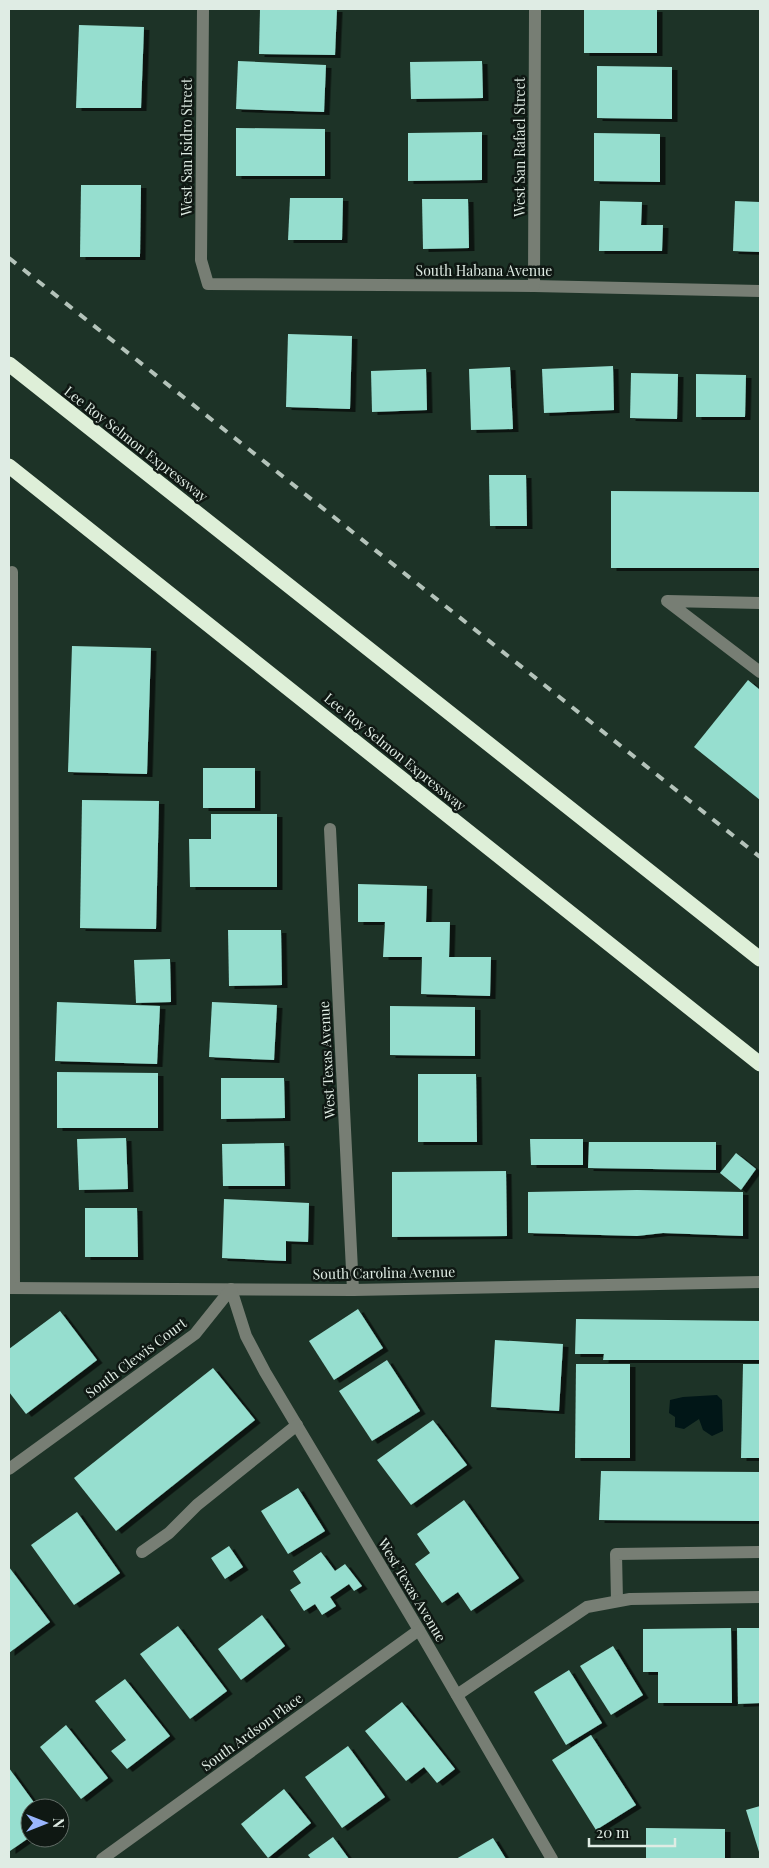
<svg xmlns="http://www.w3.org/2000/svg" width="769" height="1868" viewBox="0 0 769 1868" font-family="'Playfair Display',serif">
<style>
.water{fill:#011617}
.building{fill:#96decf;filter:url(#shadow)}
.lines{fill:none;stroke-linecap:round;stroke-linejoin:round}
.minor{stroke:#777e74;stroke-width:12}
.highway{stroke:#deefd8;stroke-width:15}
.rail{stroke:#b4c3ba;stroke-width:4;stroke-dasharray:9 9;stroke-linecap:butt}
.labels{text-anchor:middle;stroke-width:5;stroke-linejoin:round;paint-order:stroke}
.street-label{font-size:14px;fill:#dfece4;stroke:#0f1813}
</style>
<defs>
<filter id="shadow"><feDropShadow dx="5.5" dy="3" stdDeviation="0" flood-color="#0009"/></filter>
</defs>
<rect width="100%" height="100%" fill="#1d3327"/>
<path class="water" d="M717,1395L722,1400L723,1431L712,1436L703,1430L699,1419L684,1429L675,1427V1417L669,1413L670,1400L683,1397Z"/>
<g class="building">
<path d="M260,9H337L335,55L259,54Z"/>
<rect x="584" y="9" width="73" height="44"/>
<path d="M79,25L144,27L141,108H76Z"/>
<path d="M238,61L326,65L324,112L236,109Z"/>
<path d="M482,61L483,98L411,99L410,62Z"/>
<path d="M597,66L672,67V119L597,118Z"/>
<path d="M236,128L325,129V176H236Z"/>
<path d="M482,132V180L408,181V133Z"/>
<path d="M594,133L660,134V182L594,181Z"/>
<path d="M81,185H141L140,257H80Z"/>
<path d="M290,198H343L342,240H288Z"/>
<path d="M422,199H468L469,248L423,249Z"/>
<path d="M600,201L642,202L641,225H663L662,251H599Z"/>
<path d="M735,201L760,202V252L733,251Z"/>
<path d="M288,334L352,336L350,409L286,407Z"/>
<path d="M613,366L614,410L544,413L542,369Z"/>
<path d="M510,367L513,429L471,430L469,369Z"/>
<path d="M426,369L427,410L372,412L371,371Z"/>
<path d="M631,373L678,374L677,419L630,418Z"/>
<path d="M696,374L746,375L745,417H696Z"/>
<path d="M489,475H526L527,526H490Z"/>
<path d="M611,491L760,492V568H611Z"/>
<path d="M72,646L151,648L147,774L68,772Z"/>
<path d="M748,680L760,690V800L694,747Z"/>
<rect x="203" y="768" width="52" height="40"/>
<path d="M82,800L159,801L156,929L80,928Z"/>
<path d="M211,814H277V887H190L189,839H211Z"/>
<path d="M358,884L427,886L426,922H450L449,957H491L490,996L421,994L422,957H383L385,922H358Z"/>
<path d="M228,930H281L282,985L229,986Z"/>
<path d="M170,959L171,1002L136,1003L134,960Z"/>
<path d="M57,1002L160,1006L157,1064L55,1061Z"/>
<path d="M212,1002L277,1005L274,1060L209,1057Z"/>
<path d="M390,1006L475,1007V1056L390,1055Z"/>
<path d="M57,1072L158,1073V1128H57Z"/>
<path d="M418,1074H476L477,1142H418Z"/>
<path d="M221,1078H284L285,1118L221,1119Z"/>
<path d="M126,1138L128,1189L79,1190L77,1139Z"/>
<path d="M530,1139H583V1165H531Z"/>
<path d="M589,1142H716V1170L588,1168Z"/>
<path d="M284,1143L285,1186H223L222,1144Z"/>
<path d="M736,1153L756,1169L741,1190L720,1173Z"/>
<path d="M506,1171L507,1236L392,1237V1172Z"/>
<path d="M637,1190L743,1192V1236L663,1233L637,1236L528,1233V1192Z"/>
<path d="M224,1199L309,1203L308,1242L286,1241V1261L222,1258Z"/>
<path d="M85,1208H137L138,1257H85Z"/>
<path d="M358,1309L383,1348L334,1380L309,1341Z"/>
<path d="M60,1311L97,1360L26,1414L9,1392V1349Z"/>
<path d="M576,1319L760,1321V1360H603L604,1354H575Z"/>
<path d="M495,1340L563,1344L559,1411L491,1407Z"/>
<path d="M387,1360L420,1411L372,1441L339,1391Z"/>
<path d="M576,1364H630V1458H575Z"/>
<path d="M743,1364H760V1458H741Z"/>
<path d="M213,1368L255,1420L116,1531L74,1478Z"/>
<path d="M433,1420L467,1465L411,1505L377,1460Z"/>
<path d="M601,1471L760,1472V1521L599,1520Z"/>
<path d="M298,1488L325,1531L288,1554L261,1511Z"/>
<path d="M464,1500L519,1578L471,1611L458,1592L442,1603L415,1564L430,1553L417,1534Z"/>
<path d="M77,1512L120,1573L74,1605L31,1545Z"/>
<path d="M229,1546L243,1567L225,1579L211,1558Z"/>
<path d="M321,1552L335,1571L345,1564L362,1586L354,1591L349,1584L330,1597L336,1606L322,1615L315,1604L304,1611L290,1590L301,1583L293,1571Z"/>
<path d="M9,1567L50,1622L9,1653Z"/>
<path d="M262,1615L285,1646L241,1680L218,1649Z"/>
<path d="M178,1626L227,1691L190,1719L140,1654Z"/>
<path d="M731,1628L732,1703H658V1672H643V1629Z"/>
<path d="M737,1628H760V1703L738,1704Z"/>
<path d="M613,1646L643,1695L611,1715L580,1666Z"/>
<path d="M569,1670L602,1723L566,1745L534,1692Z"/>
<path d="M125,1679L170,1736L127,1769L111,1751L126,1740L95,1701Z"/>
<path d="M402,1702L455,1769L437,1783L424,1767L406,1781L365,1731Z"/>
<path d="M66,1725L108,1778L81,1799L40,1747Z"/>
<path d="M591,1735L636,1805L596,1830L552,1760Z"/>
<path d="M348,1746L385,1797L342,1828L305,1777Z"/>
<path d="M9,1768L38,1808H30V1837L10,1851Z"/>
<path d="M284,1789L311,1823L268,1858L241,1824Z"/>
<path d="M760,1806V1855L746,1810Z"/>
<path d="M646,1828L725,1829V1859H646Z"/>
<path d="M333,1837L349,1859H311L308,1855Z"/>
<path d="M493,1838L506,1859H456Z"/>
</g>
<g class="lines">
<g class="minor">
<path d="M203,9L201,260L208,284L534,286L760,291"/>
<path d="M534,286L535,9"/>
<path d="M12,572L14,1288"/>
<path d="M760,603L667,601L760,672"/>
<path d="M330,829L353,1290"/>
<path d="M9,1288L353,1290L760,1282"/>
<path d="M9,1469L195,1334L231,1289L246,1336L265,1372L419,1630L552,1859"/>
<path d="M142,1552L169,1533L197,1505L297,1425"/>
<path d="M617,1601L616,1554L760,1552"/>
<path d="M457,1695L587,1607L630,1599L760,1597"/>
<path d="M102,1859L419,1630"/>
</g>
<g class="highway">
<path d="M9,364L760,959"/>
<path d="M9,466L760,1064"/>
</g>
<path class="rail" d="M9,258L760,857"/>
</g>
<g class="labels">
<g class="street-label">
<text transform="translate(187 147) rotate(-90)" y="5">West San Isidro Street</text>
<text transform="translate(520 147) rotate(-90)" y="5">West San Rafael Street</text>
<text x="484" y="276">South Habana Avenue</text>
<text transform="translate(136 444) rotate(38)" y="5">Lee Roy Selmon Expressway</text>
<text transform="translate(395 752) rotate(39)" y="5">Lee Roy Selmon Expressway</text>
<text transform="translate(327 1060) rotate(-93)" y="5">West Texas Avenue</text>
<text transform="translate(384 1273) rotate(-1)" y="5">South Carolina Avenue</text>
<text transform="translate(136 1358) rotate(-37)" y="5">South Clewis Court</text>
<text transform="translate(412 1590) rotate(59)" y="5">West Texas Avenue</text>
<text transform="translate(252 1732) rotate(-36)" y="5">South Ardson Place</text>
</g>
</g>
<rect width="769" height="1868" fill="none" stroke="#dfece4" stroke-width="20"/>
<g transform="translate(45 1823) rotate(90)"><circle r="24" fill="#0f1813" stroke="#626d67"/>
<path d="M0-4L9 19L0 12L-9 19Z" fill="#99b5fd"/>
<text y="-8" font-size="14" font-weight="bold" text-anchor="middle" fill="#dfece4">N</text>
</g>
<path d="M589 1838v8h86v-8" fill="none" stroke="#dfece4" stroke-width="2.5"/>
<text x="596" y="1838" font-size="15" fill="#dfece4" stroke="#0f1813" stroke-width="4" paint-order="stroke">20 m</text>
</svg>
